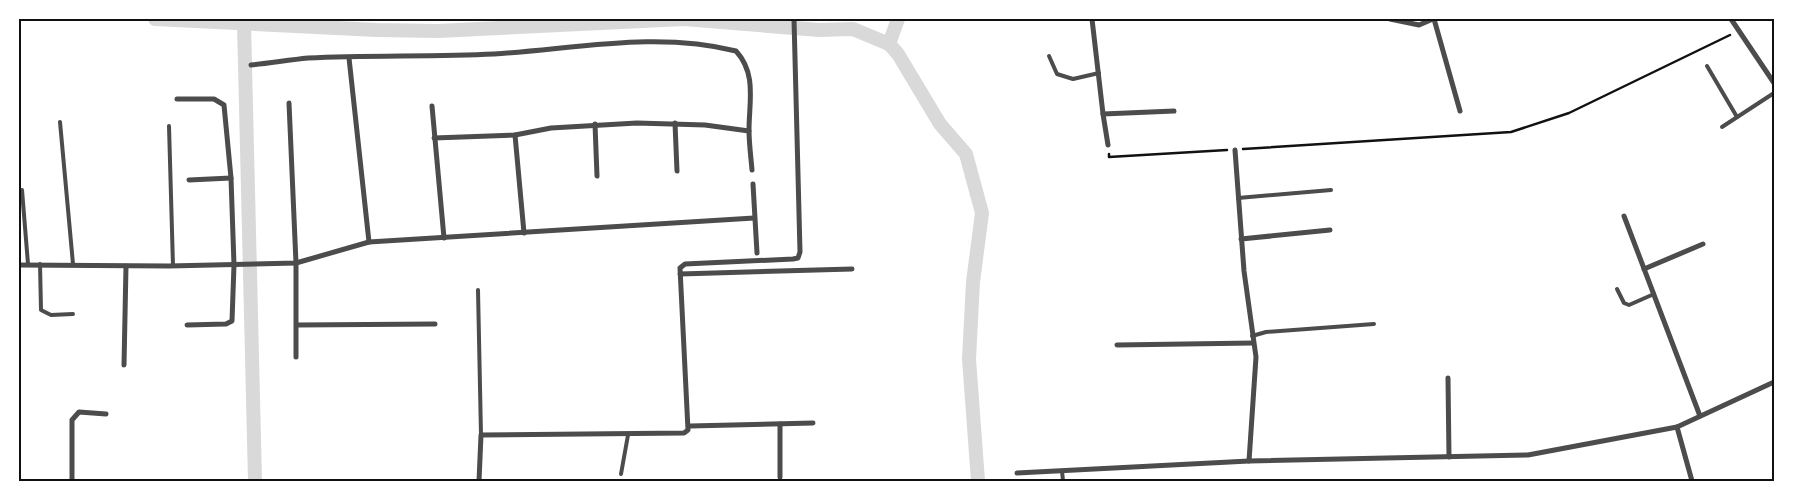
<svg xmlns="http://www.w3.org/2000/svg" width="1793" height="500" viewBox="0 0 1793 500" font-family="'Work Sans',sans-serif">
<style>
.lines{fill:none;stroke-linecap:round;stroke-linejoin:round}
.canal{stroke:#d9d9d9;stroke-width:14}
.path{stroke:#111;stroke-width:2.5}
.service{stroke:#4c4c4c;stroke-width:4}
.minor{stroke:#4c4c4c;stroke-width:5}
.neatline{fill:none;stroke:#111;stroke-width:2}
</style>
<rect width="100%" height="100%" fill="#fff"/>
<g class="lines">
<g class="canal">
<path d="M155,19L377,30L438,31L684,19L819,30L853,29L889,44L898,54L940,124L966,154L982,213L973,282L969,359L978,481"/>
<path d="M244,24L255,481"/>
<path d="M889,44L898,19"/>
</g>
<g class="path">
<path d="M1243,149L1511,132L1569,113L1730,35"/>
<path d="M1109,154V157L1227,150"/>
</g>
<g class="service">
<path d="M1049,56L1057,74L1073,79L1099,73"/>
<path d="M1707,66L1737,117"/>
<path d="M60,122L73,264"/>
<path d="M169,126L173,266"/>
<path d="M1722,127L1774,93"/>
<path d="M22,190L28,264"/>
<path d="M1238,198L1331,190"/>
<path d="M40,264L41,310L51,315L73,314"/>
<path d="M1617,289L1624,303L1629,305L1654,294"/>
<path d="M478,290L481,435"/>
<path d="M1252,336L1266,332L1374,324"/>
<path d="M1062,471L1063,481"/>
<path d="M621,474L628,435"/>
</g>
<g class="minor">
<path d="M1092,19L1103,114L1174,111"/>
<path d="M1390,19L1419,25L1433,19"/>
<path d="M1434,19L1460,111"/>
<path d="M1731,19L1774,83"/>
<path d="M349,58L369,242"/>
<path d="M251,65C270,63 289,60 308,58C370,55 432,57 494,54C575,49 656,31 736,51C757,74 749,102 749,130C749,144 751,157 752,170"/>
<path d="M177,99H214L224,105L231,178L234,265L232,321L226,324L187,325"/>
<path d="M289,103L296,263V357"/>
<path d="M432,106L444,238"/>
<path d="M1103,114L1108,145"/>
<path d="M675,123L677,171"/>
<path d="M595,124L597,176"/>
<path d="M515,135L524,233"/>
<path d="M434,138L515,135L551,128L637,123L705,125L749,131"/>
<path d="M1235,150L1244,271L1256,357L1249,461"/>
<path d="M189,180L231,178"/>
<path d="M753,184L757,253"/>
<path d="M1624,216L1700,416"/>
<path d="M1241,239L1330,230"/>
<path d="M19,265L169,266L296,263L369,242L754,218"/>
<path d="M1644,269L1703,244"/>
<path d="M680,274L852,269"/>
<path d="M297,325L435,324"/>
<path d="M1117,345L1253,343"/>
<path d="M124,365L126,266"/>
<path d="M1448,378L1449,457"/>
<path d="M690,426L813,423"/>
<path d="M1677,427L1692,481"/>
<path d="M1017,473L1249,461L1528,455L1677,427L1774,382"/>
<path d="M780,477V424"/>
<path d="M72,481V420L79,412L106,414"/>
<path d="M479,481L481,435L684,433L688,430L680,268L685,264L793,259L798,258L800,252L794,19"/>
</g>
</g>
<rect width="1793" height="500" fill="none" stroke="#ffffff" stroke-width="40"/>
<rect x="20" y="20" width="1753" height="460" class="neatline"/>
</svg>
